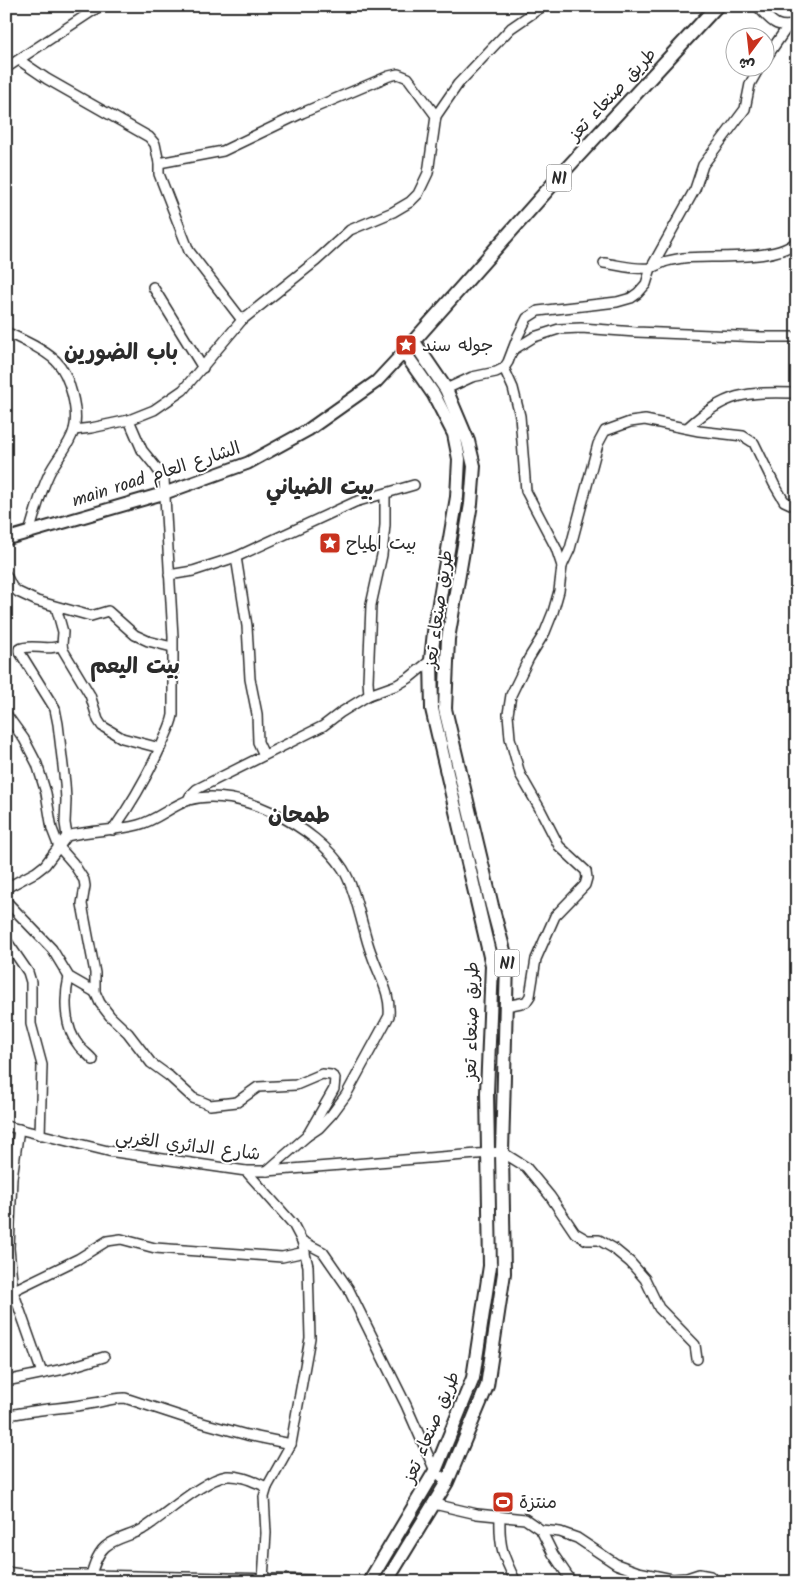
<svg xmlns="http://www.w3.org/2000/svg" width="803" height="1588" viewBox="0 0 803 1588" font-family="Kalam,'Playpen Sans Arabic',sans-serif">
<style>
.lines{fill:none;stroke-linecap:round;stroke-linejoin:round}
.minor-casing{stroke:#2b2b2b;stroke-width:12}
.major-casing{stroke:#2b2b2b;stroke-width:15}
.highway-casing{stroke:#2b2b2b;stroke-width:16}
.minor{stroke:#fff;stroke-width:9}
.major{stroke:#fff;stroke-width:11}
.highway{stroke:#fff;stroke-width:12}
.labels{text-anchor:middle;stroke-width:4;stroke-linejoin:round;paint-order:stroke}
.shield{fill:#fff;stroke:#6b6b6b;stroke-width:1}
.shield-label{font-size:16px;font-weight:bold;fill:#2b2b2b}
.street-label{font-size:18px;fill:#2b2b2b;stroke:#fff}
.poi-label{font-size:18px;fill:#2b2b2b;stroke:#fff;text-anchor:start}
.district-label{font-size:22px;font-weight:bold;fill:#2b2b2b;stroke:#fff}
</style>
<rect width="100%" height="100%" fill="#fff"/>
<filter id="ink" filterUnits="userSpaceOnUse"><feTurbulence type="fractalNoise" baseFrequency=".02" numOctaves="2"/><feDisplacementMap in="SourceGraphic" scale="10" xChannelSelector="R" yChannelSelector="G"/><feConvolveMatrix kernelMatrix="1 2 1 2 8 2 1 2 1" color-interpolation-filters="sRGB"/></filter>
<g filter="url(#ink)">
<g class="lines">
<g class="minor-casing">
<g id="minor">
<path d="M757,6C771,20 775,30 797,24"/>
<path d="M766,58L788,26"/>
<path d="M19,60L47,79L149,137L155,144L159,163V174L189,251L242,320"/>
<path d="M6,68L100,6"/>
<path d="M159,163L223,151L302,113L389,76L398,74L408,78L436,116"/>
<path d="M604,263C619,265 635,270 650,268C655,267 659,264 664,262C670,260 677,259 683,258C709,255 782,262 797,240"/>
<path d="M153,287L203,368"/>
<path d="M6,332C23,340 43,349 56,361C70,375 79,412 74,430C69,447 56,459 49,474C40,493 35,513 29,533"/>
<path d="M513,350L534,337L559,329L581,328L636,332L762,337H797"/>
<path d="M504,368L513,388L520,416L526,491L556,548L562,566L559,591L553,612L545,632L529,658L511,695L508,714L510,738L520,774L540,809L559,846L586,871L587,878L585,885L555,916L536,959L530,996L526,1002L506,1006"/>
<path d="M446,389L472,377L496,372L504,368L508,362L518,336L527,318L538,311L617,302L631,298L638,293L646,284L651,268L695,189L703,165L745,109L750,84L759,68"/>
<path d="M687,428C727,392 744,392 797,393"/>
<path d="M74,430L91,428L129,420L154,410L183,390L242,320L316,261L350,230L393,212L410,202L418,194L428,173L436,116L458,84L511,28L543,6"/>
<path d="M236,557L247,626L250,679L257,714L258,742L264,755"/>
<path d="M562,566L570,549L598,444L605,431L630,422L645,420L699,431L743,436L754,443L774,484L784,501L797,507"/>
<path d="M6,575L12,587L18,592L37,601L91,616L108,611L135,635L148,641L172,647"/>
<path d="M169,575L193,571L236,557L355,502L414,485"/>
<path d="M56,607L63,632L62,645C48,652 32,643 19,649V651L55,709L58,724L65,783L66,800L65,823L67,836"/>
<path d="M62,645L63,650L90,695L98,720L102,726L122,738L160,748"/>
<path d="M369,695L368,681L371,605L382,555L385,525V495"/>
<path d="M6,714L24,739L37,764L46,793L52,829L59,847L73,863L84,880L85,886L82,904L95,973V992L100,1003L110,1016L128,1033L151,1063L169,1076L193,1098L210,1105L237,1102L258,1087L296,1085L322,1074L331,1075L335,1078L334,1089L307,1136"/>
<path d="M188,800L190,796L197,789L323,726L340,713L369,695L397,685L409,678L431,660"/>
<path d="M113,830C132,803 148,775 162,744C166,734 171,726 173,715V637L164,479L155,466L142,450L129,420"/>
<path d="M6,888L36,872L45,865L67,836C90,830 115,831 138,825C157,820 171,806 189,800C239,785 317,828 343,869C353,885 358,908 363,926C366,936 368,946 372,955C379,976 391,993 389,1016L346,1095L332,1114L319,1128L307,1136L267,1171"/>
<path d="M6,901L52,949L69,977L95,992"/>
<path d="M6,940L28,972L31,982V1024L42,1065L40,1135"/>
<path d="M69,977C64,998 64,1028 79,1046C83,1051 89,1055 93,1060"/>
<path d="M6,1126L108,1151L246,1171H267L502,1152L526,1167L550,1196L575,1233L587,1240H599L613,1248L630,1262L645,1279L659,1308L695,1345L697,1359"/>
<path d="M19,1129L12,1178L9,1248L13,1291L42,1373"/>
<path d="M246,1171L293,1224L302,1241L308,1266L310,1338L291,1444L267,1487L264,1497L266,1533L263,1579"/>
<path d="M302,1241L323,1252L348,1288L406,1405L435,1471L447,1482"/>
<path d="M6,1294L78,1259L107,1241L121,1239L155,1248L282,1257L305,1252"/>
<path d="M6,1381L64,1369L104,1357"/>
<path d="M6,1416C37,1408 65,1409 94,1403C105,1401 114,1398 125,1398L192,1420L247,1435L291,1444"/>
<path d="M434,1504L477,1514L525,1519L541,1530L560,1532L577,1538L616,1564L638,1572L672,1579L687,1578L699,1574L710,1576L717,1582"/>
<path d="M500,1517C499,1547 503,1556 516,1582"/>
<path d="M541,1530L553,1554L572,1582"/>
<path d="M6,1572L29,1575H91L313,1580L329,1582"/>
<path d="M89,1582C92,1571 96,1555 105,1547C115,1538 131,1536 143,1529C164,1516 204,1479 227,1476C242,1475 254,1482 267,1487"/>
</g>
</g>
<g class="major-casing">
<path id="major" d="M6,539L165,493L248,463L308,430L376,382L404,352"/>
</g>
<g class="highway-casing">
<g id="highway">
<path d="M369,1582L435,1471L473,1378L490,1266L487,1093L492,965L432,709L431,660L434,632L457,497L459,459L454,434L434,395L404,352L567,168L717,6"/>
<path d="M386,1582L447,1482L487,1386L504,1273L502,1152L507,962L492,906L445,709L448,639L471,504L474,466L468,441L446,389L414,342"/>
</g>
</g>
<use href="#minor" class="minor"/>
<use href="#major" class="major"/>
<use href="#highway" class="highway"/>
</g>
</g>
<defs>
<g id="sight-square" transform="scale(1.125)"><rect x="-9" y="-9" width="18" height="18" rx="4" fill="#c8321e" stroke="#fff"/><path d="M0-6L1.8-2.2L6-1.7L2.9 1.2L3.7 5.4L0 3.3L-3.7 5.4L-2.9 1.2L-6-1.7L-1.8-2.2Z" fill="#fff"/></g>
<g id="stadium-square" transform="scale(1.125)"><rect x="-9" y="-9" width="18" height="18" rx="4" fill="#c8321e" stroke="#fff"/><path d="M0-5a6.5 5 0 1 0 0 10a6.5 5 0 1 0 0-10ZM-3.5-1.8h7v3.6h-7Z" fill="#fff"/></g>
</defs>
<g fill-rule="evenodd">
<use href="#sight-square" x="406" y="345"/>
<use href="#sight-square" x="330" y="543"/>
<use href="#stadium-square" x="503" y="1502"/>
</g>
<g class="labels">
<g class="shield">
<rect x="546.5" y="164.5" width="25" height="27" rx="4"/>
<rect x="494.5" y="949.5" width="25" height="27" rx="4"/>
</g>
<g class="shield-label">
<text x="559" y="184">N1</text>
<text x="507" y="969">N1</text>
</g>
<g class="street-label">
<text transform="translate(612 94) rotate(-47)" y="6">طريق صنعاء تعز</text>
<text transform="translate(156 474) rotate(-18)" y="6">main road الشارع العام</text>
<text transform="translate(438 609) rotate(-82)" y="6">طريق صنعاء تعز</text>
<text transform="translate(471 1021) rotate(-89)" y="6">طريق صنعاء تعز</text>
<text transform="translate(188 1145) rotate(7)" y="6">شارع الدائري الغربي</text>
<text transform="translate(431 1427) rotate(-67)" y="6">طريق صنعاء تعز</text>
</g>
<g class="poi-label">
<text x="422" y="351">جوله سند</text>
<text x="346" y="549">بيت المياح</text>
<text x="519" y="1508">منتزة</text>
</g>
<g class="district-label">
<text x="121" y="359">باب الضورين</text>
<text x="320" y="494">بيت الضياني</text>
<text x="135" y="673">بيت اليعم</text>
<text x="299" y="822">طمحان</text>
</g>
</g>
<rect width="803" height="1588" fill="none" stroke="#fff" stroke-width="25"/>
<rect x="12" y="12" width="778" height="1563" fill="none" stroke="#2b2b2b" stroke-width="2" filter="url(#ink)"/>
<g transform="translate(750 52) rotate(195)"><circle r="24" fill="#ffffff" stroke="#aaaaaa"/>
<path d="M0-4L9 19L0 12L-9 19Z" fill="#c8321e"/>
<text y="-8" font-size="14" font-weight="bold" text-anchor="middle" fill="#2b2b2b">ش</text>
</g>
</svg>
